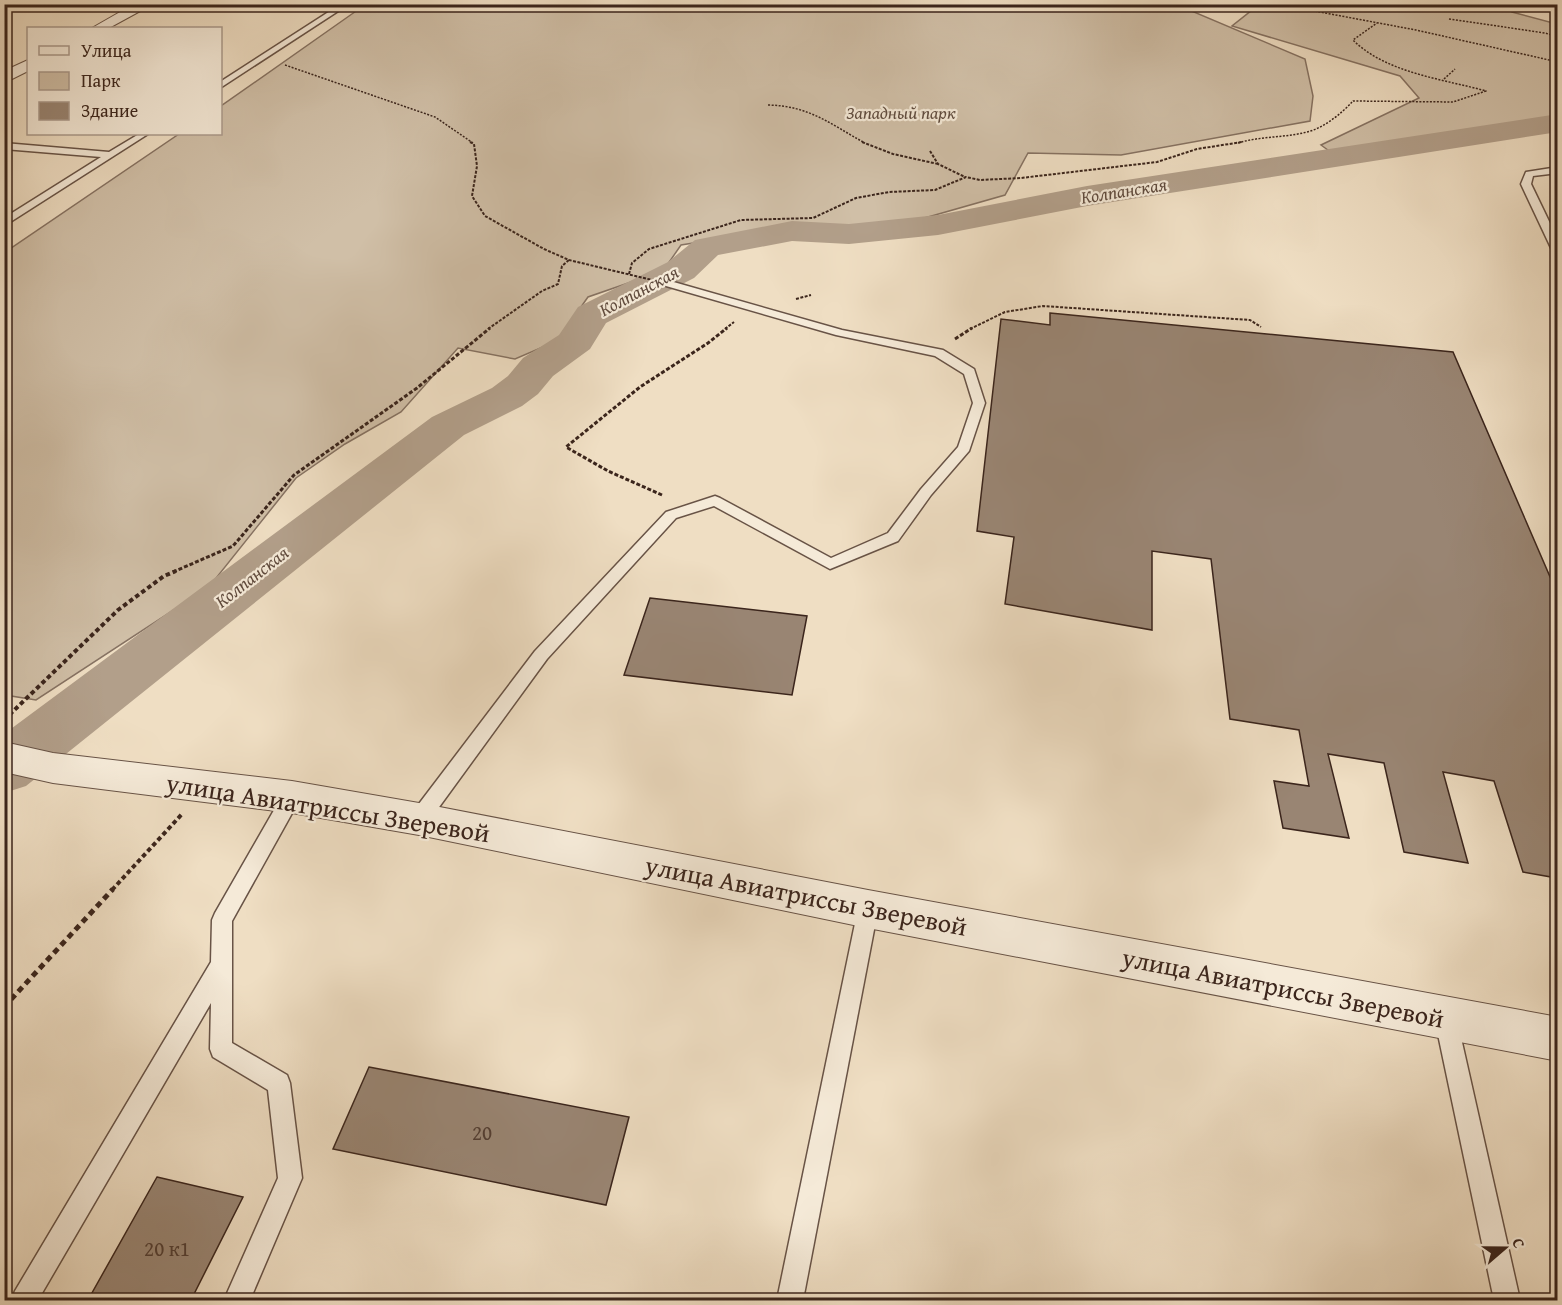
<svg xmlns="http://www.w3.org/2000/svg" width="1562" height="1305" viewBox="0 0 1562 1305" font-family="'Gentium Book Plus',serif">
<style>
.green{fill:#d0bfa7;stroke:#867262;stroke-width:1.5}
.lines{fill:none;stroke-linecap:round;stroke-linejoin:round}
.river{fill:#b29f8a;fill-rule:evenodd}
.building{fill:#998573;stroke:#3b251c;stroke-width:1.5}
.lane-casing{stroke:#685346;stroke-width:3}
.street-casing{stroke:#685346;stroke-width:2}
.path-far4{stroke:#3b251c;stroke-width:1.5;stroke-dasharray:2 1.5;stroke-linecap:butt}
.path-far3{stroke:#3b251c;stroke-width:2;stroke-dasharray:3 1.5;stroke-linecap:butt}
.path-far2{stroke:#3b251c;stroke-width:3;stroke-dasharray:4 2;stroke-linecap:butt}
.path-far1{stroke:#3b251c;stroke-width:4;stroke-dasharray:4.5 3;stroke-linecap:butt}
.path{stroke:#3b251c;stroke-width:5;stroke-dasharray:6 4.5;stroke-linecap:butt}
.lane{fill:#f5ead8;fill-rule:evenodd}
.street{fill:#f5ead8;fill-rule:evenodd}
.labels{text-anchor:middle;stroke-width:4.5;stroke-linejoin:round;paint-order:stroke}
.far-park-label{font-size:18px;font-style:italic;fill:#604c3f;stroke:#f5ead8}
.far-water-label{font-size:18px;font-style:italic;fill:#5f4a3d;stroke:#f5ead8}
.near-number-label{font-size:21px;fill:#523d32}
.near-street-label{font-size:26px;fill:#3b251c;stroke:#f5ead8}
</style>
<rect width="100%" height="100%" fill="#efdec3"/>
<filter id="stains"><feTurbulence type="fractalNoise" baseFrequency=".00333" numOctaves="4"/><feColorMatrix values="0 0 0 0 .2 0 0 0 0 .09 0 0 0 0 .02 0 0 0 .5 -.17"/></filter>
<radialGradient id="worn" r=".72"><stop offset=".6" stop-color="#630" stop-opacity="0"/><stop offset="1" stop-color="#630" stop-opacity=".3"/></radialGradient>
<g class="green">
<path d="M285,5H1186L1182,7L1305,59L1313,96L1310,121L1121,155L1028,153L1005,195L872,233L788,228L681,245L663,271L588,297L557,341L515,359L458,348L401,412L345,444L296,478L209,587L36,700L5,695L4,253L179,134H220L221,106L359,9Z"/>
<path d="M1253,5H1505L1512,12L1557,24V118L1332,153L1321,145L1419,98L1400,76L1232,26L1257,6Z"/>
</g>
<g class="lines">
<path class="river" d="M1558,114V132L1087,206L938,235L849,244L792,241L718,255L694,278L606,323L590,349L553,376L538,394L522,406L464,435L26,786L4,793V734L432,417L492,388L508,376L523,358L559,335L578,307L668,262L695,240L792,221L849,224L938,215L1087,186Z"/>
</g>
<g class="building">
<path d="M1050,313L1453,352L1557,593V878L1523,872L1494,781L1443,772L1468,863L1404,852L1384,763L1328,754L1349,838L1283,828L1274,781L1309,786L1299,730L1230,719L1211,559L1152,551V630L1005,604L1014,537L977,531L1001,319L1050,325Z"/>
<path d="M650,598L807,616L792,695L624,675Z"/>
<path d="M369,1067L629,1117L606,1205L333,1149Z"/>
<path d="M157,1177L243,1197L191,1300H88Z"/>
</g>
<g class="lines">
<g class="lane-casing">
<g id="lane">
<path d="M341,4H349L220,88V82Z"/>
<path d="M139,134H148L4,226V218L101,157L4,149V143L109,152Z"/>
<path d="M1558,167V173L1533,176L1531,184L1558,240V255L1553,252L1521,184L1526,172Z"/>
<path d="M670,281L842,330L943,350L974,369L985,403L969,451L931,495L898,541L830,569L714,506L676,518L547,659L426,825L419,827L412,825L410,819L412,813L535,651L666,512L715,496L720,498L831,558L888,533L921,489L958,447L973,403L964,374L935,356L836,335L666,286L664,284Z"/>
<path d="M292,789L299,791L301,797L232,921V1043L287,1075L290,1083L302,1178L250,1300H224L278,1178L268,1090L213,1057L210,1049L211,1003L38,1300H11L15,1291L211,962L212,920L215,913L285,791Z"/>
<path d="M868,900L875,902L878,909L803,1300H777L858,909L861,902Z"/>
<path d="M1446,1009L1454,1012L1457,1020L1520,1300H1494L1435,1020L1438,1012Z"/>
</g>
</g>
<g class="street-casing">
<g id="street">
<path d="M134,4H153L109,28H92Z"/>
<path d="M28,60V71L4,83V71Z"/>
<path d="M4,742L53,753L292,781L419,803L868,890L1558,1017V1061L868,928L419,835L292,813L53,783L4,772Z"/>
</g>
</g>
<g class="path-far4">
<path d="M1277,4L1416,30L1558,62"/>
<path d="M1558,17L1552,21L1558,30"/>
<path d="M1449,19L1545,33L1558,37"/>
<path d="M285,65L435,117L473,143"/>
<path d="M1444,79L1455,69"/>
<path d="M768,105C810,106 830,124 865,143"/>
<path d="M1238,143C1260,136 1284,138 1307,132C1324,128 1342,113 1353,101L1453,102L1486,91C1443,79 1386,73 1353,40L1377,23"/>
</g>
<g class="path-far3">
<path d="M470,142L474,144L477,166L472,196L485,216L544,249L569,260L652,280"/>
<path d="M862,142L893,154L938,164"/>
<path d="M930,151L938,164L965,177"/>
<path d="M629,274L632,263L649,249L741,220L813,218L856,198L889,192L935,190L966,177L980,180L1021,178L1157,162L1197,149L1242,142"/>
<path d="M796,299L811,295"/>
<path d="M488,329L542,291L558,284L562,266L569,260"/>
<path d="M725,329L734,322"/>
<path d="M970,329L1005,312L1043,306L1250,320L1261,327"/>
</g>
<g class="path-far2">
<path d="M955,339L972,328"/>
<path d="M662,495L608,471L566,447L640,387L708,343L727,328"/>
<path d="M173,572L233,546L294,475L417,388L490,328"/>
</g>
<g class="path-far1">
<path d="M4,663L8,682L4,688"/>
<path d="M4,720L118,610L164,576L176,571"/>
<path d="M112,890L182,814"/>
</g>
<path class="path" d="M4,1007L113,889"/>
<use href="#lane" class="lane"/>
<use href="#street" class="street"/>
</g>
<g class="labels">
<g class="far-park-label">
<text x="901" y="119">Западный парк</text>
</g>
<g class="far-water-label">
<text transform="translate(1124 191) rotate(-9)" y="6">Колпанская</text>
<text transform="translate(639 291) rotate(-28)" y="6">Колпанская</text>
<text transform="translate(252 577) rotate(-38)" y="6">Колпанская</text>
</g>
<g class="near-number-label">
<text x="482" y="1140">20</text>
<text x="167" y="1256">20 к1</text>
</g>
<g class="near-street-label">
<text transform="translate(328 808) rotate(9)" y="9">улица Авиатриссы Зверевой</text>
<text transform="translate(806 896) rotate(11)" y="9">улица Авиатриссы Зверевой</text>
<text transform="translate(1283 988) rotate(11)" y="9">улица Авиатриссы Зверевой</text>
</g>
</g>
<rect width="1562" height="1305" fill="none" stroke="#efdec3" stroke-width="24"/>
<rect x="6" y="6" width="1550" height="1293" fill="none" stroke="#3b251c" stroke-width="3"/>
<rect x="12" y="12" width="1538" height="1281" fill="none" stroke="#3b251c" stroke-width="1.5"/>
<rect x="27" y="27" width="195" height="108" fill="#f5ead8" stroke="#ab9b8d" stroke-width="1.5"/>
<rect x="39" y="46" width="30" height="9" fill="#f5ead8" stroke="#ab9b8d" stroke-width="1.5"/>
<text x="81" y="57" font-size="18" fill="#3b251c">Улица</text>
<rect x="39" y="72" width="30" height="18" fill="#d0bfa7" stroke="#ab9b8d" stroke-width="1.5"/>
<text x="81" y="87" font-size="18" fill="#3b251c">Парк</text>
<rect x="39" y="102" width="30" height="18" fill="#998573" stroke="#ab9b8d" stroke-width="1.5"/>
<text x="81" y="117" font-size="18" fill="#3b251c">Здание</text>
<g transform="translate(1505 1248) rotate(70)" stroke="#f5ead8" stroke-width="4.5" paint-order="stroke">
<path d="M0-4.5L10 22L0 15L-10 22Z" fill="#3b251c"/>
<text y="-9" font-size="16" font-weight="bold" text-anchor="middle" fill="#3b251c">С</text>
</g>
<rect width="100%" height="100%" filter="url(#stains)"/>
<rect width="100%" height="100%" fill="url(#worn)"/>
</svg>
